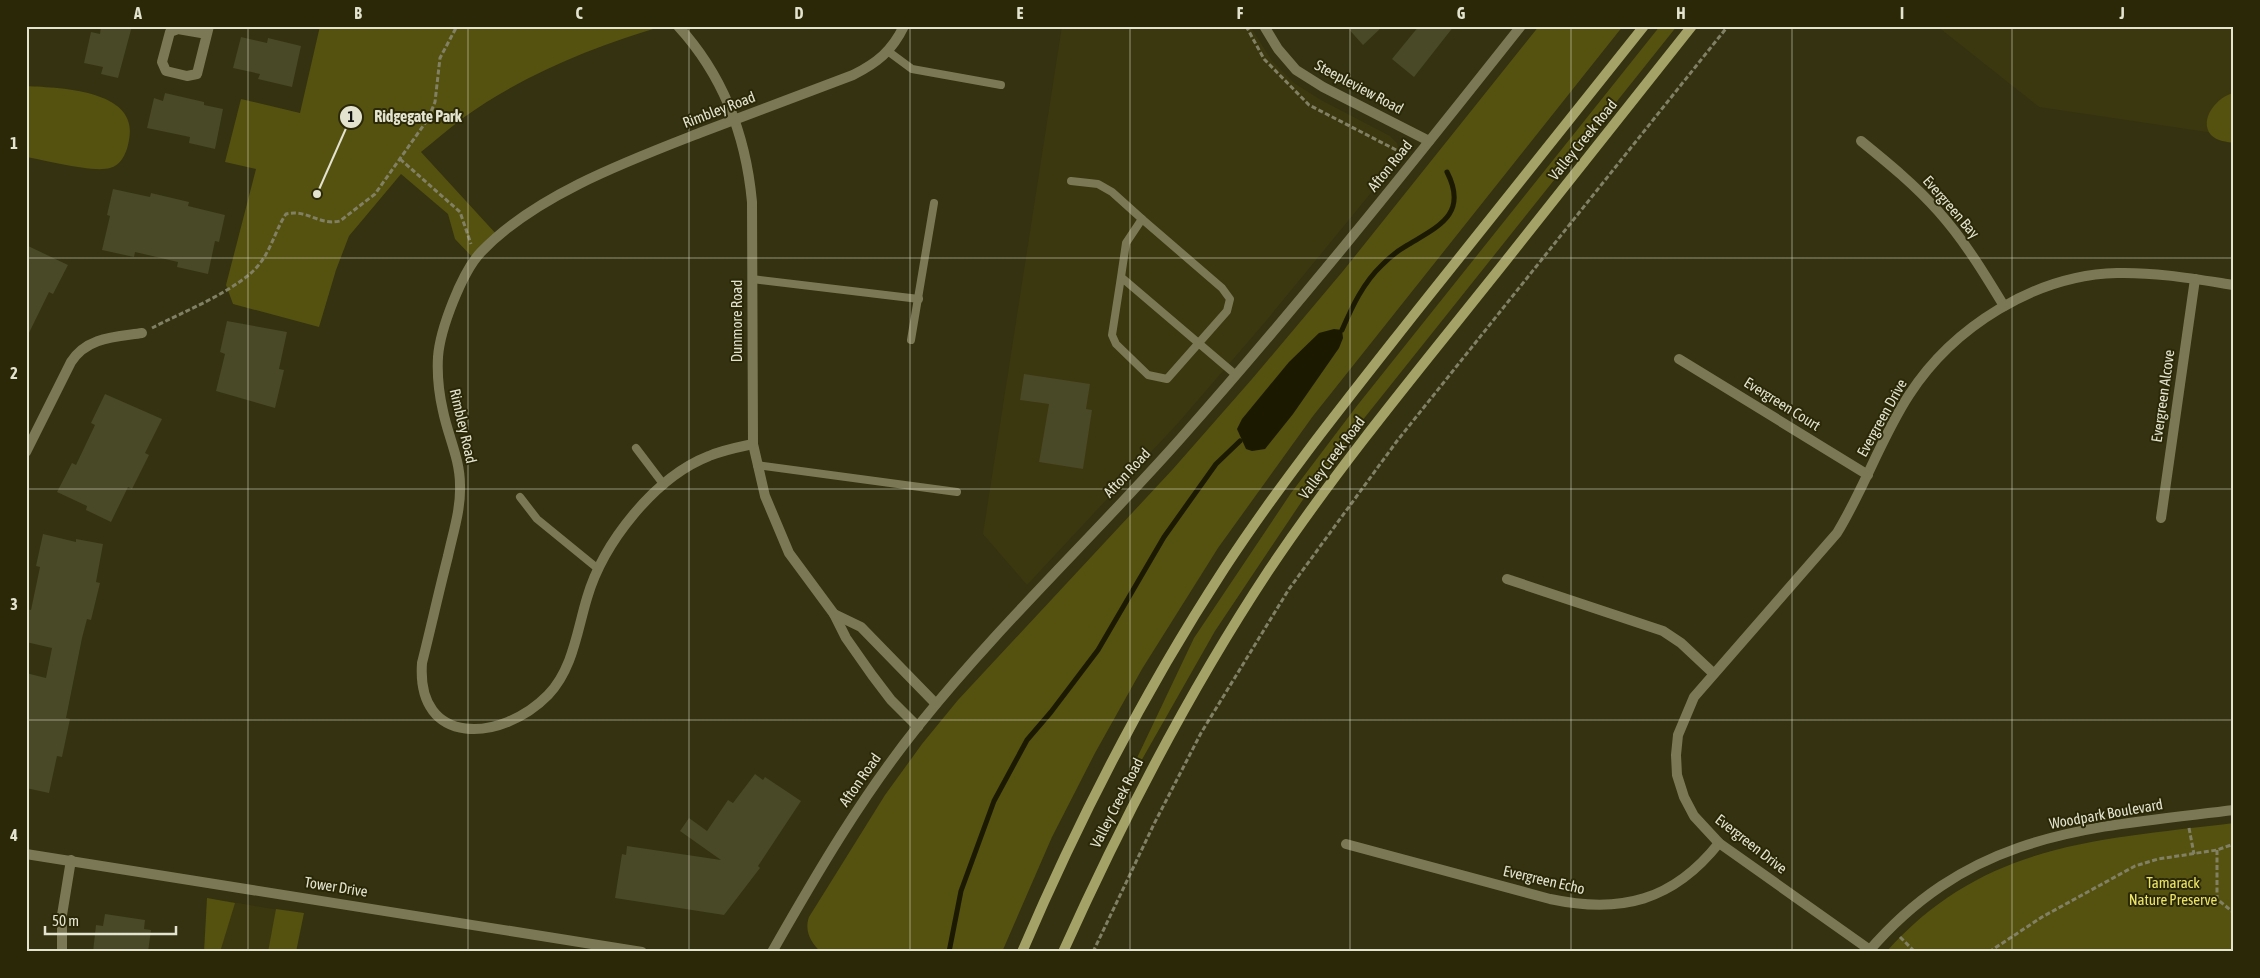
<svg xmlns="http://www.w3.org/2000/svg" width="2260" height="978" viewBox="0 0 2260 978" font-family="'Asap Condensed',sans-serif">
<style>
.built{fill:#3b380f}
.green{fill:#55510f}
.water{fill:#1b1900}
.lines{fill:none;stroke-linecap:round;stroke-linejoin:round}
.stream{stroke:#1b1900;stroke-width:5}
.building{fill:#494827}
.path{stroke:#818065;stroke-width:3;stroke-dasharray:5 2.5;stroke-linecap:butt}
.service{stroke:#7b7955;stroke-width:8}
.minor{stroke:#7b7955;stroke-width:10}
.tertiary{stroke:#7b7955;stroke-width:10}
.secondary{stroke:#a5a267;stroke-width:10}
.grid{fill:none;stroke:#e3e3d0;stroke-width:1;stroke-opacity:0.55}
.labels{text-anchor:middle;stroke-width:4;stroke-linejoin:round;paint-order:stroke}
.street-label{font-size:15px;fill:#e3e3d0;stroke:#2a2807}
.park-label{font-size:15px;fill:#ece466;stroke:#2a2807}
.leader{fill:none;stroke:#e3e3d0;stroke-width:2}
.callout-dot{fill:#e3e3d0;stroke:#2a2807;stroke-width:2}
.mark-label{font-size:15px;text-anchor:middle;font-weight:bold;fill:#111}
.callout-label{font-size:16px;text-anchor:middle;font-weight:bold;fill:#e3e3d0;stroke:#2a2807;stroke-width:4;stroke-linejoin:round;paint-order:stroke}
.neatline{fill:none;stroke:#e3e3d0;stroke-width:2}
.grid-label{font-size:16px;text-anchor:middle;font-weight:bold;fill:#e3e3d0}
</style>
<rect width="100%" height="100%" fill="#343211"/>
<g class="built">
<path d="M1062,26H1250L1272,61L1294,83L1321,100L1390,136L1397,143L1399,154L1393,166L1266,321L1179,422L1027,585L983,534Z"/>
<path d="M1937,26H2234V136L2039,107Z"/>
<path d="M226,901L279,910L273,952H217Z"/>
</g>
<g class="green">
<path d="M320,26H663C594,46 521,76 463,118C448,129 435,141 421,152L498,236L475,260L455,239L448,214L401,174L349,236L336,270L319,327L233,304L226,285L256,169L225,162L241,99L300,113Z"/>
<path d="M1539,26H1623L1313,416L1218,548L1142,669L1095,753L1052,837L1002,952H821C811,943 804,931 809,917L885,795L922,744L958,700L1173,469L1252,379L1343,271Z"/>
<path d="M1660,26H1677L1354,431L1302,501L1215,631L1140,763L1136,760L1194,638L1291,493L1356,407Z"/>
<path d="M26,86C63,88 144,90 128,145C126,154 120,166 110,168C93,173 45,160 26,157Z"/>
<path d="M2234,93V143C2227,142 2217,141 2211,135C2198,119 2218,96 2234,93Z"/>
<path d="M2234,823V952H1886C1984,842 2098,840 2234,823Z"/>
<path d="M207,898L235,903L220,952H204Z"/>
<path d="M276,909L304,913L296,952H268Z"/>
</g>
<path class="water" d="M1334,329L1342,330L1343,338L1339,348L1293,414L1265,449L1252,451L1246,449L1237,429L1242,419L1289,362L1319,333Z"/>
<g class="lines">
<g class="stream">
<path d="M1342,330C1352,307 1363,283 1382,265C1389,258 1397,251 1406,246C1437,227 1469,215 1447,172"/>
<path d="M949,952L961,891L994,801L1027,740L1051,712L1098,650L1164,537L1216,464L1240,441"/>
</g>
</g>
<g class="building">
<path d="M101,26H132L118,78L101,74L103,67L84,63L91,32L100,34Z"/>
<path d="M1346,26H1383L1363,45Z"/>
<path d="M1419,26H1454L1414,77L1392,59Z"/>
<path d="M241,37L267,43L268,38L301,46L292,87L258,79L260,74L233,68Z"/>
<path d="M165,93L204,102V105L223,109L215,149L189,143L190,137L147,128L154,98L163,101Z"/>
<path d="M113,189L150,197L151,193L189,202L188,206L225,215L219,242L215,241L208,274L177,267L178,262L135,252L134,257L102,250L110,216L107,215Z"/>
<path d="M26,245L68,265L53,294L49,292L26,339Z"/>
<path d="M227,321L287,332L279,369L284,370L275,408L216,391L225,354L220,352Z"/>
<path d="M1024,374L1090,384L1086,409L1092,410L1083,469L1039,462L1049,404L1020,400Z"/>
<path d="M105,394L162,419L145,453L149,455L132,489L128,487L111,522L86,510L87,506L57,492L72,463L76,465L95,425L91,423Z"/>
<path d="M43,534L76,542V539L103,544L96,582L100,583L91,620L87,619L82,638L66,718L70,719L62,757L57,756L49,793L26,788V673L46,678L52,648L26,642V609L31,610L40,567L36,566Z"/>
<path d="M755,774L763,780L765,777L801,801L758,866L760,868L724,915L615,898L622,854L626,855L627,846L721,860L680,831L689,818L707,831L728,800L733,803Z"/>
<path d="M105,914L145,920L144,929L151,930L148,952H93L96,925L103,926Z"/>
</g>
<g class="lines">
<g class="path">
<path d="M1246,26L1264,59L1309,105L1402,153"/>
<path d="M400,159L460,212L471,244"/>
<path d="M152,328C182,312 242,289 261,262C272,247 276,229 286,214C308,209 319,226 340,221L375,194L428,119L435,102L440,58L457,26"/>
<path d="M2189,828L2194,854"/>
<path d="M2217,850V899L2234,913"/>
<path d="M1900,937L1914,951"/>
<path d="M1093,952L1154,824L1201,733L1289,589L1397,441L1728,26"/>
<path d="M1989,952L2042,917L2135,866L2158,859L2217,850L2234,844"/>
</g>
<g class="service">
<path d="M889,52L912,69L1001,85"/>
<path d="M1071,181L1098,184L1112,192L1142,219"/>
<path d="M1121,277L1112,335L1116,344L1148,375L1167,379L1227,311L1230,299L1222,288L1142,219L1126,243L1121,277L1236,375"/>
<path d="M752,279L919,299"/>
<path d="M911,340L934,203"/>
<path d="M636,448L664,485"/>
<path d="M757,465L957,492"/>
<path d="M520,497L537,519L597,568"/>
</g>
<g class="minor">
<path d="M678,26C723,75 746,137 752,202L753,444L765,496L789,553L834,614L846,638L872,675L891,700L918,727"/>
<path d="M1264,26L1278,49L1296,70L1323,87L1429,141"/>
<path d="M207,34L178,29L170,32L162,62L166,71L187,76L197,74L209,26"/>
<path d="M1861,141C1888,163 1915,185 1938,211C1964,240 1984,273 2004,306"/>
<path d="M1679,359L1868,475"/>
<path d="M753,444C739,447 723,450 709,456C655,477 603,543 587,598C577,631 573,669 548,695C502,742 416,748 422,663C431,627 439,591 448,556C453,533 461,509 460,485C460,459 448,436 443,411C439,394 437,375 438,357C440,329 462,272 481,252C535,195 630,160 702,132C753,113 803,94 853,75C877,63 892,51 904,26"/>
<path d="M26,452L71,362C87,337 115,337 142,333"/>
<path d="M2161,518L2195,279"/>
<path d="M1507,579L1663,631L1681,643L1713,673"/>
<path d="M834,614L861,627L936,704"/>
<path d="M1346,844L1550,899C1621,914 1673,901 1719,843"/>
<path d="M1870,950L1719,843L1694,816L1684,797L1677,775L1676,755L1678,735L1694,697L1837,533C1864,489 1881,438 1909,395C1953,327 2035,275 2117,273C2156,272 2195,279 2234,285"/>
<path d="M62,952V915L71,860"/>
<path d="M1868,952C1972,831 2087,828 2234,810"/>
</g>
<g class="tertiary">
<path d="M26,854L642,952"/>
<path d="M772,952C817,873 862,796 919,725C1000,624 1095,535 1181,438C1299,305 1410,166 1521,26"/>
</g>
<g class="secondary">
<path d="M1022,952C1079,819 1145,690 1224,569C1283,479 1350,396 1416,312C1492,217 1568,122 1644,26"/>
<path d="M1063,952C1123,819 1189,691 1269,570C1328,482 1394,400 1460,318C1538,221 1615,123 1692,26"/>
</g>
</g>
<path class="grid" d="M248,26V952M468,26V952M689,26V952M910,26V952M1130,26V952M1350,26V952M1571,26V952M1792,26V952M2012,26V952M26,258H2234M26,489H2234M26,720H2234"/>
<g class="labels">
<g class="street-label">
<text transform="translate(1359 87) rotate(28)" y="5">Steepleview Road</text>
<text transform="translate(719 110) rotate(-21)" y="5">Rimbley Road</text>
<text transform="translate(1583 140) rotate(-51)" y="5">Valley Creek Road</text>
<text transform="translate(1390 166) rotate(-51)" y="5">Afton Road</text>
<text transform="translate(1951 207) rotate(49)" y="5">Evergreen Bay</text>
<text transform="translate(737 321) rotate(-90)" y="5">Dunmore Road</text>
<text transform="translate(2163 396) rotate(-82)" y="5">Evergreen Alcove</text>
<text transform="translate(1782 404) rotate(32)" y="5">Evergreen Court</text>
<text transform="translate(1882 418) rotate(-61)" y="5">Evergreen Drive</text>
<text transform="translate(463 426) rotate(77)" y="5">Rimbley Road</text>
<text transform="translate(1332 458) rotate(-53)" y="5">Valley Creek Road</text>
<text transform="translate(1127 473) rotate(-47)" y="5">Afton Road</text>
<text transform="translate(860 780) rotate(-55)" y="5">Afton Road</text>
<text transform="translate(1117 803) rotate(-63)" y="5">Valley Creek Road</text>
<text transform="translate(2106 814) rotate(-10)" y="5">Woodpark Boulevard</text>
<text transform="translate(1751 844) rotate(38)" y="5">Evergreen Drive</text>
<text transform="translate(1544 880) rotate(13)" y="5">Evergreen Echo</text>
<text transform="translate(336 887) rotate(9)" y="5">Tower Drive</text>
</g>
<g class="park-label">
<text x="2173" y="888">Tamarack<tspan x="2173" dy="17">Nature Preserve</tspan></text>
</g>
</g>
<path class="leader" d="M317 194L351 117"/>
<g class="callout-dot">
<circle cx="317" cy="194" r="5"/>
<circle cx="351" cy="117" r="12"/>
</g>
<g class="mark-label">
<text x="351" y="122">1</text>
</g>
<g class="callout-label">
<text x="418" y="122">Ridgegate Park</text>
</g>
<rect width="2260" height="978" fill="none" stroke="#2a2807" stroke-width="55"/>
<path d="M45 926v8h131v-8" fill="none" stroke="#e3e3d0" stroke-width="2.5"/>
<text x="52" y="926" font-size="15" fill="#e3e3d0" stroke="#2a2807" stroke-width="4" paint-order="stroke">50 m</text>
<rect x="28" y="28" width="2204" height="922" class="neatline"/>
<g class="grid-label">
<text x="138" y="19">A</text>
<text x="358" y="19">B</text>
<text x="579" y="19">C</text>
<text x="799" y="19">D</text>
<text x="1020" y="19">E</text>
<text x="1240" y="19">F</text>
<text x="1461" y="19">G</text>
<text x="1681" y="19">H</text>
<text x="1902" y="19">I</text>
<text x="2122" y="19">J</text>
<text x="14" y="149">1</text>
<text x="14" y="379">2</text>
<text x="14" y="610">3</text>
<text x="14" y="841">4</text>
</g>
</svg>
